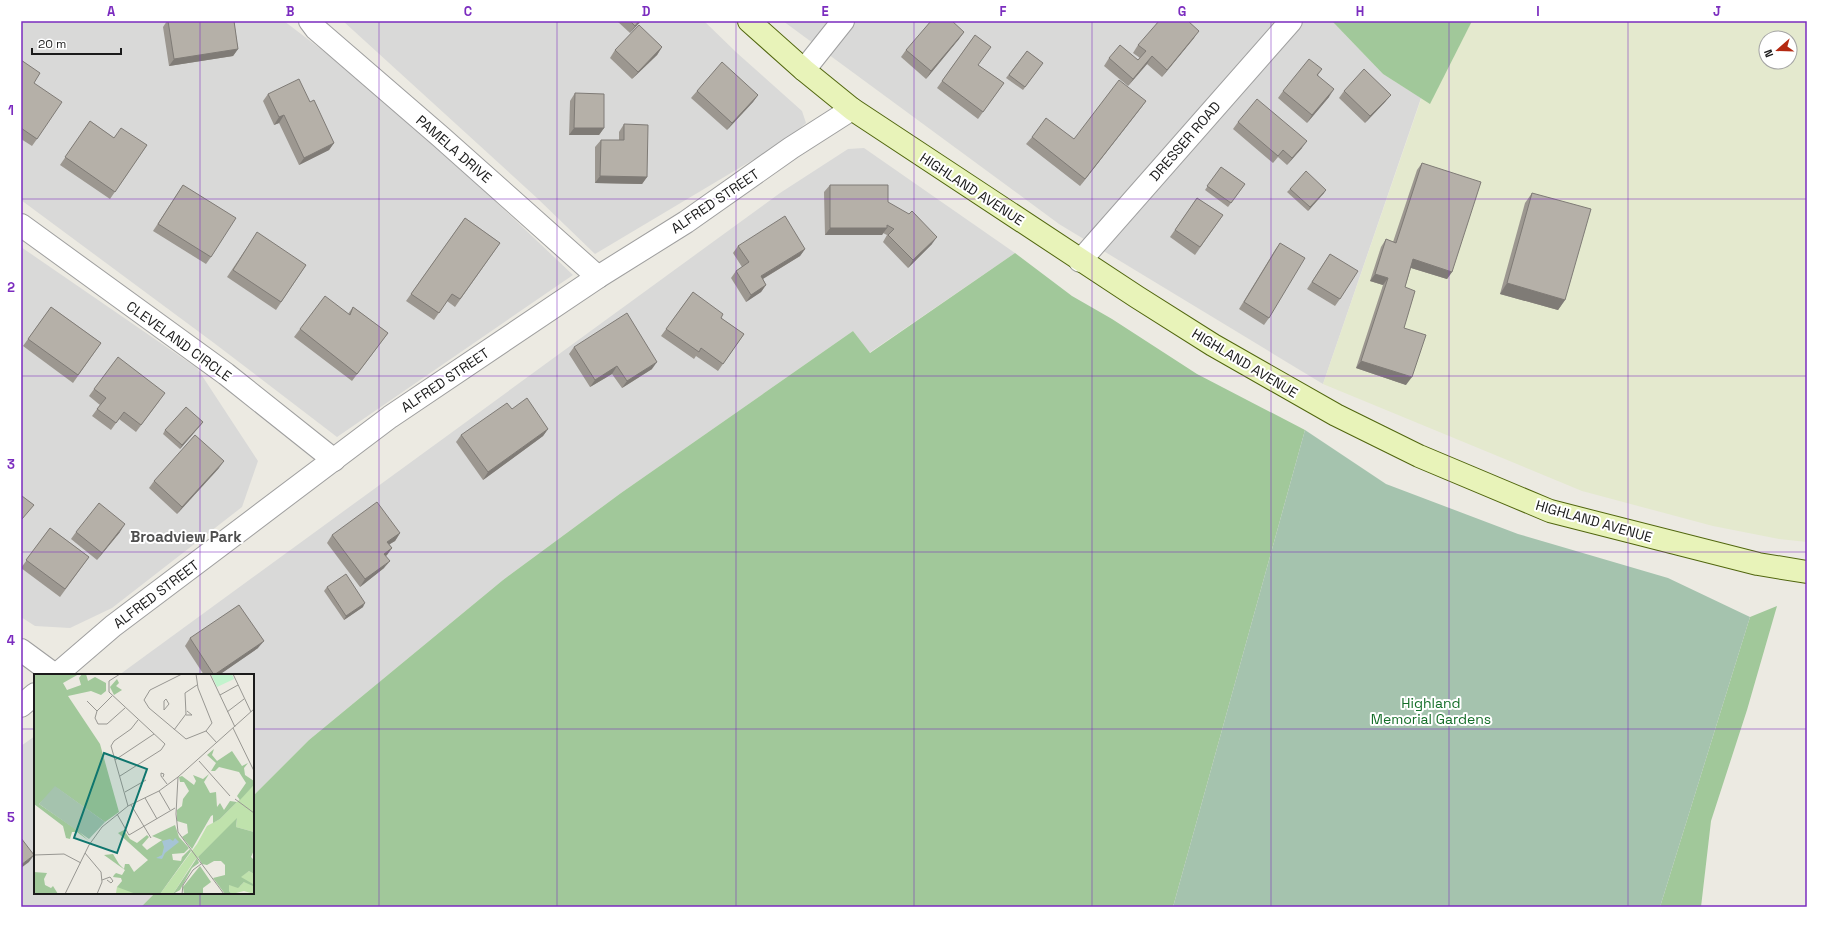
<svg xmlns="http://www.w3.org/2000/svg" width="1828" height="928" viewBox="0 0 1828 928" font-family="'Space Grotesk',sans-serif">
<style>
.residential{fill:#d9d9d8}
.farmland{fill:#e4e9ce;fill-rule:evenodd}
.forest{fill:#a1c89a}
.cemetery{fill:#a5c3ae}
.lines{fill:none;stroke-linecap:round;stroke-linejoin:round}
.street-casing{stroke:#9f9f9f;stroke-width:24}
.secondary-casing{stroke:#51660e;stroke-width:24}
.street{stroke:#fff;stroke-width:22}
.secondary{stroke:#e8f3b9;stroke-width:22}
.wall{fill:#9c9790}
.shaded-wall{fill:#7f7b76}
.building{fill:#b5b0a8;stroke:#7f7b76}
.grid{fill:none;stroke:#7b2cbf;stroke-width:1;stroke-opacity:0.55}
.labels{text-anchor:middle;stroke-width:4;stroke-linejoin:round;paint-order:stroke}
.street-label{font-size:14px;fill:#1b1b1b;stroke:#fff}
.park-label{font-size:14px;fill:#156e29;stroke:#fff}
.neighbourhood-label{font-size:15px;font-weight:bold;fill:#4e4e4e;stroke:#fff}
.inset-road{fill:none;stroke:#989792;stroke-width:1}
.view{fill:#0f766e;fill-opacity:0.15;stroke:#0f766e;stroke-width:2}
.inset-edge{fill:none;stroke:#1b1b1b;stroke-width:2}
.neatline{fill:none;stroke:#7b2cbf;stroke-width:1.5}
.grid-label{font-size:13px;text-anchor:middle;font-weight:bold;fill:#7b2cbf}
</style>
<rect width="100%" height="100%" fill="#eceae2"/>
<g class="residential">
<path d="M21,21H284L326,53L453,161L573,275L337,437L214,343L21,200Z"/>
<path d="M343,21H704L737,53L802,111L806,123L788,139L595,254L537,198Z"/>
<path d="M783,21H1332L1383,74L1421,98L1323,384L1059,224Z"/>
<path d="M864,148L1015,253L869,353L853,331L621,493L503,580L309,740L253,796V675H119L780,193L848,149Z"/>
<path d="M21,247L197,368L258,461L242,507L112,608L70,628L35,626L21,617Z"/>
<path d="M35,736V893H155L141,907H21V746Z"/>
</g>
<path class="farmland" d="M1448,21H1807V542L1779,539L1713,526L1582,491L1323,384ZM1766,38H1790V62H1766Z"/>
<g class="forest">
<path d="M1332,21H1472L1430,104L1383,74Z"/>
<path d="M1015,253L1072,296L1112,319L1197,374L1305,430L1173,907H141L155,893H253V796L309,740L503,580L621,493L853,331L870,353Z"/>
<path d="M1777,606L1747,710L1711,821L1701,907H1660L1750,617Z"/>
</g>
<path class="cemetery" d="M1305,430L1386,484L1518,534L1668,578L1750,617L1660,907H1173Z"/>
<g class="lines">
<g class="street-casing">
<g id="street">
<path d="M310,21L316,29L441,137L598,277"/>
<path d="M804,70L843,21"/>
<path d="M21,225L226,374L334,460"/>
<path d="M1080,261L1291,21"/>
<path d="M21,650L55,675"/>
<path d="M56,675L113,626L390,417L598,277L686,222L791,148L852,109"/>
<path d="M21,706L35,694"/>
</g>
</g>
<g class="secondary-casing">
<path id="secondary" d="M749,21L804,70L852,109L1137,297L1213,345L1336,415L1419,456L1550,511L1758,564L1807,572"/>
</g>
<use href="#street" class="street"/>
<use href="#secondary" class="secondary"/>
</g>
<g class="wall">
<path d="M167,21H234L238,49L233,56L169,66L163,27Z"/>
<path d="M617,21H641L630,33Z"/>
<path d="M964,32L959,39L926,79L901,57L906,50Z"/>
<path d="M975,35L978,65L1004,83L978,119L937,88Z"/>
<path d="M1194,38L1162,77L1147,64L1128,86L1104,66L1109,58L1138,60L1140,58L1133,53L1138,45Z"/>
<path d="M662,47L657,55L632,79L610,58L615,50Z"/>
<path d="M1027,51L1043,63L1023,90L1006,78Z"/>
<path d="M21,60L34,83L37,139L32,146L21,139Z"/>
<path d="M1322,69L1318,75L1329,97L1307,123L1278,98L1283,91Z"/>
<path d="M697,91L758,95L753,102L727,130L691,98Z"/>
<path d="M1344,91L1391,95L1385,102L1365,123L1339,98Z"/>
<path d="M575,93L604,128L599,135H569L570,101Z"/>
<path d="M268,94L310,102L334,143L329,150L299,165L279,123L274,125L263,101Z"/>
<path d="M1146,101L1080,186L1026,144L1032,137L1074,139Z"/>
<path d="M90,121L114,138L147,145L110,199L60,165Z"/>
<path d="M1238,122L1302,148L1287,165L1278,157L1273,163L1233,129Z"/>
<path d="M624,124L647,177L642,184L595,183V147L601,140H619V132Z"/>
<path d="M1422,163L1452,272L1447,279L1411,268L1405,287L1404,328L1406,385L1356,368L1383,285L1370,281L1381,247L1386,239L1393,242L1417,170Z"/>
<path d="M1221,167L1245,184L1228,207L1205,190Z"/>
<path d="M183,185L211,257L206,264L153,231Z"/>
<path d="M830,185L888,202L932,244L908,268L883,242L887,235L883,233L882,235H825L824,192Z"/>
<path d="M1290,189L1324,193L1308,211L1287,192Z"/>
<path d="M1532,193L1565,300L1558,310L1500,294L1525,203Z"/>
<path d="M1197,198L1223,215L1195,255L1170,237Z"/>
<path d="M465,218L500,243L455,307L447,301L434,320L406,301Z"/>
<path d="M252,240L306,265L276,310L227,277Z"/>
<path d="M1280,243L1269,318L1264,325L1239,309L1275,250Z"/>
<path d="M738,246L805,249L800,256L763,279L766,285L761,292L746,302L731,278L736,271L742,267L733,253Z"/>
<path d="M1330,254L1340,299L1335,306L1307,289Z"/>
<path d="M693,292L721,318L744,334L718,371L696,356L694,359L661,336Z"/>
<path d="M51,307L101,343L73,383L23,346Z"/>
<path d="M353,307L388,333L352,381L294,337L300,329L348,314Z"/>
<path d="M574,347L652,369L622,388L612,374L590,387L569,354Z"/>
<path d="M94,389L160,400L136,432L119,419L111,430L92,416L100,405L89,396Z"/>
<path d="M512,409L548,429L543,436L483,480L456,442L461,435Z"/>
<path d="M203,422L180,449L163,434L165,430Z"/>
<path d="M219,468L177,514L149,488L154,481Z"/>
<path d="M50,528L89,557L60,597L21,568Z"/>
<path d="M76,532H120L97,560L71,539Z"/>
<path d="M400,533L395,541L389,544L392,548L386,556L384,568L360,587L327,543L332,535Z"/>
<path d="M327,587L363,607L344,620L324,591Z"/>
<path d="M190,638L258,648L219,675H204L185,646Z"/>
</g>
<g class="shaded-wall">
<path d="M639,21H641L630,33L635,26Z"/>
<path d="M1199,31L1194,38L1162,77L1167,70Z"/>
<path d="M964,32L959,39L926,79L931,71Z"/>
<path d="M662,47L657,55L632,79L638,72Z"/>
<path d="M238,49L233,56L169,66L174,59Z"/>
<path d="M1152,56L1147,64L1128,86L1133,79Z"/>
<path d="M1334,89L1329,97L1307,123L1312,115Z"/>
<path d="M758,95L753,102L727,130L732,123Z"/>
<path d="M1391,95L1385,102L1365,123L1370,116Z"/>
<path d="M1146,101L1141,108L1080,186L1085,179Z"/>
<path d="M284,115L279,123L274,125L279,117Z"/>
<path d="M574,128H604L599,135H569Z"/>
<path d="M1307,141L1302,148L1287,165L1292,158Z"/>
<path d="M334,143L329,150L299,165L304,158Z"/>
<path d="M600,176L647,177L642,184L595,183Z"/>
<path d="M1326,190L1324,193L1308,211L1310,207Z"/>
<path d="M830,228H887L882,235H825Z"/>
<path d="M937,237L932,244L908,268L913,260Z"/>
<path d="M805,249L800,256L756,283L761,276Z"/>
<path d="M1413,259L1452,272L1447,279L1408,267Z"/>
<path d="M1375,274L1388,278L1383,285L1370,281Z"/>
<path d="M1507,283L1565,300L1558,310L1500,294Z"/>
<path d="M766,285L761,292L746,302L751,295Z"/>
<path d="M1361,361L1412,377L1406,385L1356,368Z"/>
<path d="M657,362L652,369L622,388L627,381Z"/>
<path d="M617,366L612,374L590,387L595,380Z"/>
<path d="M203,422L200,426L180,449L182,445Z"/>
<path d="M548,429L543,436L483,480L488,472Z"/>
<path d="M224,461L219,468L177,514L182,507Z"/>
<path d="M125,524L120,532L97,560L102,553Z"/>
<path d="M400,533L395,541L382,549L387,542Z"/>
<path d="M392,548L387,555L379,561L384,554Z"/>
<path d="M390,561L384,568L360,587L365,579Z"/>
<path d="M365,603L363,607L344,620L346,616Z"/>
<path d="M264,641L258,648L219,675H214Z"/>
<path d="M34,855L29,862L21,868V865Z"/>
</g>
<g class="building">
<path d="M168,21H234L238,49L174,59Z"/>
<path d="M630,21H639L635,26Z"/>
<path d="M931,21H952L964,32L931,71L906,50Z"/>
<path d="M1159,21H1188L1199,31L1167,70L1152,56L1133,79L1109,58L1120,45L1138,60L1146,51L1138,45Z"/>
<path d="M639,25L662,47L638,72L615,50Z"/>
<path d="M975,35L991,47L978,65L1004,83L983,112L942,81Z"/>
<path d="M1027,51L1043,63L1025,87L1009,75Z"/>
<path d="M1309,59L1322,69L1317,75L1334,89L1312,115L1283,91Z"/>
<path d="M21,60L40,73L34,83L62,102L37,139L21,128Z"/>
<path d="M722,62L758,95L732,123L697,91Z"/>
<path d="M1364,69L1391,95L1370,116L1344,91Z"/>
<path d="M299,79L310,102L314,100L334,143L304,158L284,115L279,117L268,94Z"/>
<path d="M1119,80L1146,101L1085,179L1032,137L1046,118L1074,139Z"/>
<path d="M575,93L604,94V128H574Z"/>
<path d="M1257,99L1307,141L1292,158L1283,150L1278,156L1238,122Z"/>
<path d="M90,121L114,138L121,128L147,145L115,192L65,157Z"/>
<path d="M624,124L648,125L647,177L600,176L601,140H624Z"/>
<path d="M1422,163L1481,182L1452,272L1413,259L1405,287L1415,291L1404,328L1426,335L1412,377L1361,361L1388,278L1375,274L1386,239L1396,243Z"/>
<path d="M1221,167L1245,184L1231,203L1207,186Z"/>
<path d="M1306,171L1326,190L1310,207L1290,189Z"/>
<path d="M183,185L236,218L211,257L158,224Z"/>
<path d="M830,185H888V202L909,214L912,211L937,237L913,260L888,235L894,229L887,225V228H830Z"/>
<path d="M1532,193L1591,209L1565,300L1507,283Z"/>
<path d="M1197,198L1223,215L1200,247L1175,230Z"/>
<path d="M785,216L805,249L761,276L766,285L751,295L736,271L749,262L738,246Z"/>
<path d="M465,218L500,243L460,299L452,294L439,313L411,294Z"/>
<path d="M257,232L306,265L281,302L233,270Z"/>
<path d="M1280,243L1305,258L1269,318L1244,302Z"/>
<path d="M1330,254L1358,271L1340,299L1312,282Z"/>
<path d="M693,292L723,314L721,318L744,334L723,364L701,348L699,352L666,329Z"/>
<path d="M325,296L350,315L353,307L388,333L357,374L300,329Z"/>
<path d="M51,307L101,343L78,375L28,339Z"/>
<path d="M627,313L657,362L627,381L617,366L595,380L574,347Z"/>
<path d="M118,357L165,393L141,425L124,412L116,423L97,409L106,398L94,389Z"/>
<path d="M527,398L548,429L488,472L461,435L507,403L512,409Z"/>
<path d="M186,407L203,422L182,445L165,430Z"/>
<path d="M195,435L224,461L182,507L154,481Z"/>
<path d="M22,496L34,505L22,519L21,518V498Z"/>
<path d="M377,502L400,533L387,542L392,548L384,554L390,561L365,579L332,535Z"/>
<path d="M99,503L125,524L102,553L76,532Z"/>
<path d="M50,528L89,557L65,589L26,560Z"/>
<path d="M346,574L365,603L346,616L327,587Z"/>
<path d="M239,605L264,641L214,675L190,638Z"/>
<path d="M21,838L34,855L21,865Z"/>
</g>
<path class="grid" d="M200,21V675M379,21V907M557,21V907M736,21V907M914,21V907M1092,21V907M1271,21V907M1449,21V907M1628,21V907M21,199H1807M21,376H1807M21,552H1807M21,729H35M253,729H1807M200,893V907"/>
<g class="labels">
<g class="street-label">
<text transform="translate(1185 141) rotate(-49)" y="5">DRESSER ROAD</text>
<text transform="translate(454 149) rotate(41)" y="5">PAMELA DRIVE</text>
<text transform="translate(972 189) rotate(33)" y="5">HIGHLAND AVENUE</text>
<text transform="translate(715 201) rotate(-34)" y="5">ALFRED STREET</text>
<text transform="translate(179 341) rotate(36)" y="5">CLEVELAND CIRCLE</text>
<text transform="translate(1245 363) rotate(31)" y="5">HIGHLAND AVENUE</text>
<text transform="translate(445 380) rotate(-34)" y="5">ALFRED STREET</text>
<text transform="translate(1594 521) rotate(16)" y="5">HIGHLAND AVENUE</text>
<text transform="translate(156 594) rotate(-37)" y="5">ALFRED STREET</text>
</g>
<g class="park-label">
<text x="1431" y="708">Highland<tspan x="1431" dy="16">Memorial Gardens</tspan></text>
</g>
<g class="neighbourhood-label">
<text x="186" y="542">Broadview Park</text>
</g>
</g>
<g transform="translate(34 674)">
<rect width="220" height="220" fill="#eceae2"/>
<path d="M220,111V158L202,153L203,145L160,187L139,220H126L163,170L173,152L186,145ZM215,197L220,200V220L210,217L198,220L195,217V211L206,212L210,208L206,203ZM83,213L93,214L102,220L82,219Z" fill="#bfe2ac"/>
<path d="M0,0H45L29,9L33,16L47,11L45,4L48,0H52L54,7L61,3L72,9V17L67,21L57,17L34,22L66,70L85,138L71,148L23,114L5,130L43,156L55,167L43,158H38L36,165L32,164L29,152L0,130ZM83,5L85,9L82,12L88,16L80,21L76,13ZM180,75L178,81L183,87L198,77L208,92L214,89L210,94L211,101L220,107V111L206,126L203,122L212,109L205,98L185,93L181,97H177L182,89L173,81ZM175,100L170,108L176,119L182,118L183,133L186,129L190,136L196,127L203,128L186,145L179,149V141L177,142L158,175L148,163L154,159L153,150L143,147V136L148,132L149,125L155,117L150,108H146L145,103L148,102L160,111L162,107L159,101L169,105ZM203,144L202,153L220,158V176L217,183L220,186V200L215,197L207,203L219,210V212L210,208L204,214L195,211V217L198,220H191L179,204L191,201V191L187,187H180L173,191L168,190L164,183ZM141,151L145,163L155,174L150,179L138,180L139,186L147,187L148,183L156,175L157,177L126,220H102L83,213L88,207L87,204L79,203L80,201L82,199L88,201L91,196L70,181L79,180L85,190L90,195L91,190H95L100,198L114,186L84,159L90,156L96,165L103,169L113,161L115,163L108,171L113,176L128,166L118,162ZM163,184L165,189L158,194L146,216L139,220ZM166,192L177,208L169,214V220H150L149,213ZM0,198L13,199L10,205L11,211L17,214L19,212L24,220H0Z" fill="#a1c89a"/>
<path d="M21,112L71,148L55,165L5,130Z" fill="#a5c3ae"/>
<path d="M177,0H198L200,5L183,13Z" fill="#c2f3cd"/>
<path d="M141,164L145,168L131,179L128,185L122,184L128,181L130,173L128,167L136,165L139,167Z" fill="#a6c4d6"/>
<path class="inset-road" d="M86,0L75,7V18L131,70L127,76L86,102M148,0L116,16L110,26L115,34L152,65M176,0L201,53M199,0L217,38M186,21L204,11M78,22L63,37L61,44L64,50H73L91,34M132,25L135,30L130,36V27ZM53,27L63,37M193,38L210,25M152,41H158L153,37M199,54L220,97M140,56L152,40L151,19L163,11M172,57L183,69M152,65L172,57L178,49L164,14L162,0M81,86L120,60M165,87L196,122M129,103L130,100L127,99V102L133,110M144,103L142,140L144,158L190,220M125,117L136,136M91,118L112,106M111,124L123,145M201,125L220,139M97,131L117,164M94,132L77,72L80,67L97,55L104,46M83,140L95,161L141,134M51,179L67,198L68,208L63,220M0,181L30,180L47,189M68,206L76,203L79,207L77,209L73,206M31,220L55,171L68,153L94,132L125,117L144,103L220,35M148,220L149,211L159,196L167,190"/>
<path class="view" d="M70,79L113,95L83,179L40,164Z"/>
<rect width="220" height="220" class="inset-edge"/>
</g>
<rect width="1828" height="928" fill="none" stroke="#ffffff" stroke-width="44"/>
<g transform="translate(1778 50) rotate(250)"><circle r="19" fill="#ffffff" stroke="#a4a4a4"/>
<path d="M0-3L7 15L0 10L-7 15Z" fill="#b42912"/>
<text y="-6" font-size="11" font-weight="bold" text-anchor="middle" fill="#1b1b1b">N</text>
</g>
<path d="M32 48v6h89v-6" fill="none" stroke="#1b1b1b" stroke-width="2"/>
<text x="38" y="48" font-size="12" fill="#1b1b1b" stroke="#ffffff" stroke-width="3" paint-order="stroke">20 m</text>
<rect x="22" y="22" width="1784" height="884" class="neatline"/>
<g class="grid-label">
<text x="111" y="16">A</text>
<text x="290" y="16">B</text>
<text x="468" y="16">C</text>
<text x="646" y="16">D</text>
<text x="825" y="16">E</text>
<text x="1003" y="16">F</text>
<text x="1182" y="16">G</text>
<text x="1360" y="16">H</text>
<text x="1538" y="16">I</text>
<text x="1717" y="16">J</text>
<text x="11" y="115">1</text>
<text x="11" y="292">2</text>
<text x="11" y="469">3</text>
<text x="11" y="645">4</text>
<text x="11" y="822">5</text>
</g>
</svg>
